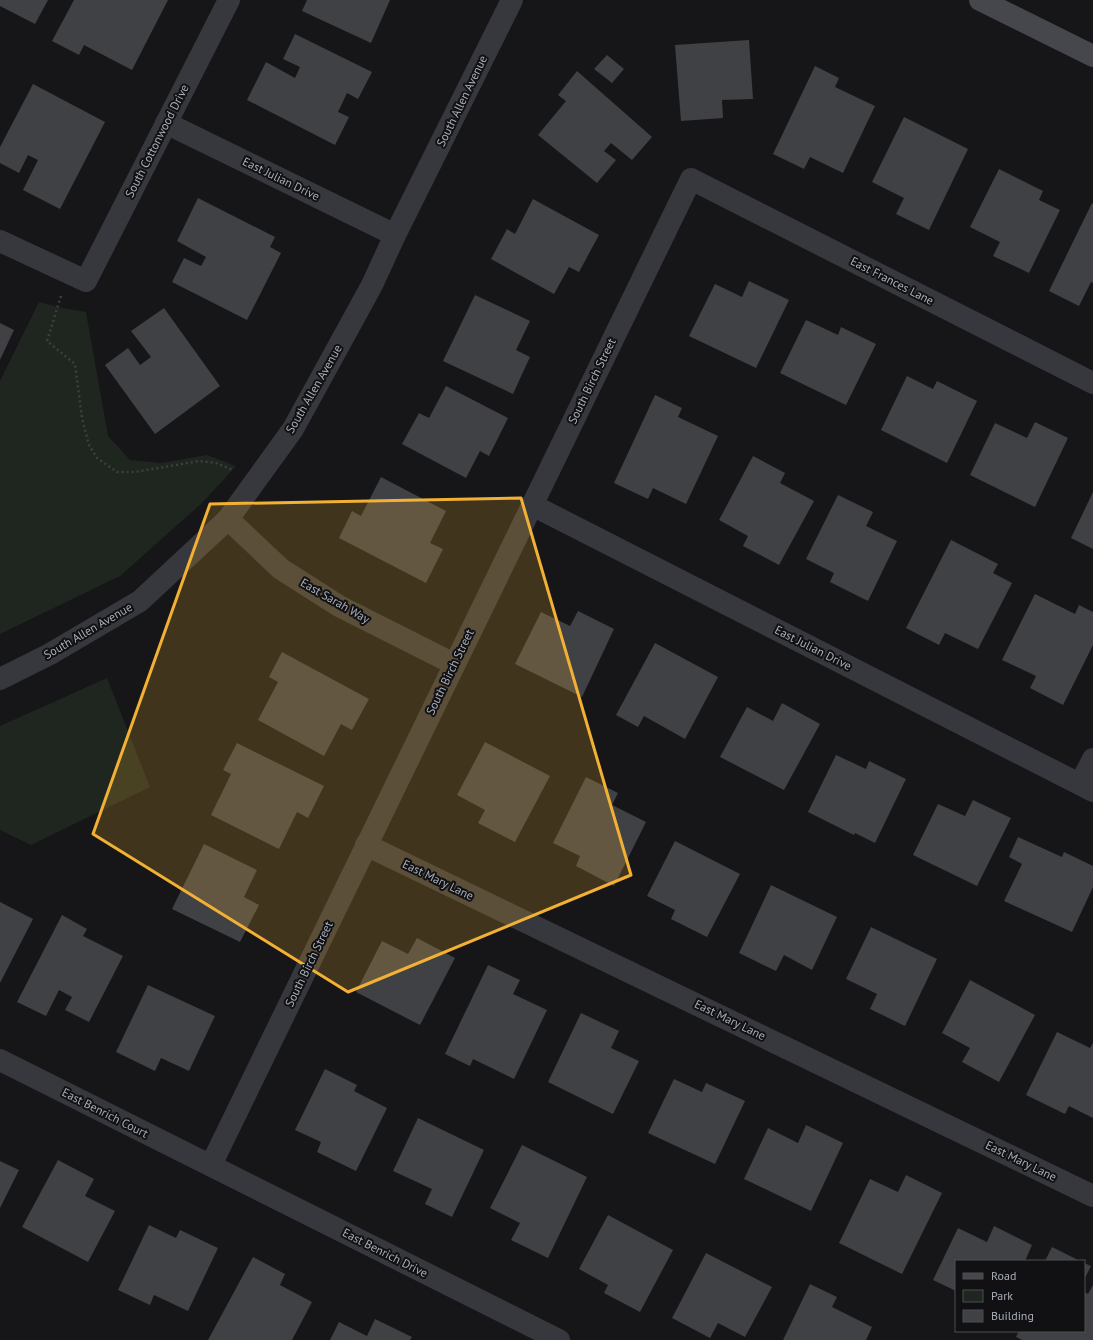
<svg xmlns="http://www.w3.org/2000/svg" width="1093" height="1340" viewBox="0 0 1093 1340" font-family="'PT Sans',sans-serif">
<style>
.green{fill:#1e261f}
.building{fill:#404145}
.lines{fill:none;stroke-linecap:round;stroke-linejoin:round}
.path{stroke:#3d3f44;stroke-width:2.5;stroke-dasharray:2 3;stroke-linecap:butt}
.minor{stroke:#37383d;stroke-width:22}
.tertiary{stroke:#37383d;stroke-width:22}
.secondary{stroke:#45474d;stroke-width:22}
.marked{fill:#f2b134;fill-opacity:0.2;stroke:#f2b134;stroke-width:3;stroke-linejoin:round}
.labels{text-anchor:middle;stroke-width:4;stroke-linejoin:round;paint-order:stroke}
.street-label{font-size:12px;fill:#a8adb8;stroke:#111113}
</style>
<rect width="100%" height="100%" fill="#161618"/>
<g class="green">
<path d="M39,302L62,308L86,312L108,436L130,460L161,463L207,455L236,466L202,503L120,576L0,634V381Z"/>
<path d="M107,678L150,787L31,845L0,830V726Z"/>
</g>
<g class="building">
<path d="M0,0H48L35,24L0,6Z"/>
<path d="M74,0H168L132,70L84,45L79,55L52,41Z"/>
<path d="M307,0H390L371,43L302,11Z"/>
<path d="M295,34L372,72L358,99L347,93L338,112L349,117L335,145L247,100L266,62L295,78L300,67L283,59Z"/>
<path d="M749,40L753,99L722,100L723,118L681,121L675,45Z"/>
<path d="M607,55L624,69L612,83L594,69Z"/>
<path d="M815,66L839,78L835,87L875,106L843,173L810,157L804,169L773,154Z"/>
<path d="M577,71L652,137L632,160L611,143L604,151L616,160L597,183L538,135L566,101L558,95Z"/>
<path d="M33,84L105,122L60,209L23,190L38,160L28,155L19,173L0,163V147Z"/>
<path d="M904,117L968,149L929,230L896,214L904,198L872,182Z"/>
<path d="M999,169L1043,191L1039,200L1060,210L1029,273L993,256L1000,242L970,227Z"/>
<path d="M198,198L275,237L270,247L281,253L247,320L172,282L184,258L201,266L206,257L177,241Z"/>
<path d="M533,199L599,235L579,272L569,267L554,294L491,259L507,229L515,234Z"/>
<path d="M1092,203L1093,204V283L1091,282L1079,306L1049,291Z"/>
<path d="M749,281L789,300L756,368L689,336L715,284L742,297Z"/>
<path d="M475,295L530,321L516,350L530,357L513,394L443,361Z"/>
<path d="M164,308L220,386L155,434L105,365L128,348L140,365L151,357L131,331Z"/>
<path d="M806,320L838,335L841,327L876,344L846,405L780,373Z"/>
<path d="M0,323L14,330L0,360Z"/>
<path d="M907,376L933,389L937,381L977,401L947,463L881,430Z"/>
<path d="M446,386L508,418L489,456L480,451L466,478L402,444L419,413L429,418Z"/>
<path d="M655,395L682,408L678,417L718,436L686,504L653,488L648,499L614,483Z"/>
<path d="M1035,422L1068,438L1035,507L970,475L995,423L1027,438Z"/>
<path d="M753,456L785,473L780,483L814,501L779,565L743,546L748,536L719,520Z"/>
<path d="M381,477L446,511L430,543L443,549L426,583L339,538L352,511L361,516Z"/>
<path d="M1093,492V549L1071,538Z"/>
<path d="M838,495L873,512L866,526L897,541L868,601L830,582L834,573L806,559Z"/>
<path d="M951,540L998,564L993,573L1012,583L978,649L945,633L939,645L906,628Z"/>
<path d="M1035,594L1075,614L1079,605L1093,612V645L1063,705L1030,688L1036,676L1002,660Z"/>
<path d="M578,611L614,629L582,697L515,664L541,612L570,626Z"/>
<path d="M655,643L718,677L685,739L644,716L638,727L616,715Z"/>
<path d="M282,652L369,699L352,730L341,724L324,756L258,720L278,682L269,677Z"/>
<path d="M782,703L820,724L784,790L720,757L747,707L773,721Z"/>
<path d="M485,742L550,776L515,842L478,823L485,810L457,795Z"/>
<path d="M237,743L324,786L308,818L297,812L279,849L211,815L231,774L223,770Z"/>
<path d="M836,755L866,769L869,761L906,779L875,843L855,833L854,835L808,812Z"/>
<path d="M586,777L618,793L612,805L646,822L614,886L576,866L580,856L553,843Z"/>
<path d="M973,800L1011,818L977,886L913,855L938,804L965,816Z"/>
<path d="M1018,837L1062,857L1064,852L1093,866V887L1072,932L1004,901L1022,864L1009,857Z"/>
<path d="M675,841L740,874L707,937L671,919L675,910L647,896Z"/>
<path d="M204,844L257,870L244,897L259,905L240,942L172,909Z"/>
<path d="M771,885L837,917L812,970L784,955L776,971L739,953Z"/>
<path d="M0,902L33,919L0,983Z"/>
<path d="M62,915L87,929L83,936L123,956L89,1022L65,1010L72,997L59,990L46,1016L17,1002Z"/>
<path d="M871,927L937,959L905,1026L870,1009L877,994L846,979Z"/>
<path d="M417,938L455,958L420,1025L356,992L382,941L408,954Z"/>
<path d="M488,965L520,980L513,994L547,1010L514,1079L473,1059L470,1066L445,1054Z"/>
<path d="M970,980L1035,1015L999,1082L962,1062L970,1048L942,1033Z"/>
<path d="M148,985L215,1016L189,1071L161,1058L155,1071L116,1052Z"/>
<path d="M581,1013L619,1031L611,1048L639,1061L613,1114L548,1082Z"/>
<path d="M1057,1032L1090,1048L1093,1043V1118L1069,1106L1065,1114L1026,1095Z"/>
<path d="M325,1069L357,1085L354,1091L387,1108L356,1171L317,1152L321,1142L295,1130Z"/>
<path d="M674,1079L702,1092L706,1083L745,1101L715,1164L648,1133Z"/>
<path d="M418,1118L484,1150L452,1217L425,1204L432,1189L393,1171Z"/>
<path d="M806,1125L843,1143L811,1211L744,1179L768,1128L798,1143Z"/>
<path d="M522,1145L587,1177L548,1258L511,1240L520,1223L490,1208Z"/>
<path d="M58,1160L94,1179L85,1196L115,1211L88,1262L22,1227Z"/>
<path d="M0,1161L19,1170L0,1208Z"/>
<path d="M906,1175L942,1193L902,1274L839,1243L870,1179L898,1192Z"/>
<path d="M608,1215L673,1250L640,1312L604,1293L608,1285L579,1269Z"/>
<path d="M149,1225L176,1238L180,1230L218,1248L188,1311L154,1295L150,1305L118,1290Z"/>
<path d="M994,1226L1032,1245L1025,1261H956V1291L933,1280L958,1228L987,1242Z"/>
<path d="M1052,1247L1080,1261H1045Z"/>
<path d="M706,1253L772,1287L745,1337L718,1323L710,1338L672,1318Z"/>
<path d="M253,1257L285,1274L280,1285L312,1302L292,1340H208Z"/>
<path d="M1084,1263L1091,1266L1084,1280Z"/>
<path d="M810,1284L837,1297L832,1307L872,1327L866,1340H783Z"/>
<path d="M1093,1285V1340H1022L1016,1337L1019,1331H1084V1292L1088,1294Z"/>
<path d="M375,1319L412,1337L410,1340H330L339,1322L367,1336Z"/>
</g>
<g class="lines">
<path class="path" d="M61,296L47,341L75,364L82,418L89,445L97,458L117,472H135L199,461L216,463L233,470"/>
<g class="minor">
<path d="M166,123L395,235"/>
<path d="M0,241L86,281L229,0"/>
<path d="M532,505L1093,791"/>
<path d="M228,519L281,569L339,606L454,664"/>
<path d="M1080,784L1093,759"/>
<path d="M366,845L1093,1196"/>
<path d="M0,1060L559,1340"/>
<path d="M211,1165L691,179L1093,383"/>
</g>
<path class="tertiary" d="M0,679L50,654L140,601L228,519L293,429L372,285L395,235L512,0"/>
<path class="secondary" d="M980,0L1093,56"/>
</g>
<path class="marked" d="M521,498L631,875L348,992L93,834L210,504Z"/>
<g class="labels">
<g class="street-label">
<text transform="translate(462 101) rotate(-64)" y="4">South Allen Avenue</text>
<text transform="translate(157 141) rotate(-63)" y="4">South Cottonwood Drive</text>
<text transform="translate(281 179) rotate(26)" y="4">East Julian Drive</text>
<text transform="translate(892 281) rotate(27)" y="4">East Frances Lane</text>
<text transform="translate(592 381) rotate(-64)" y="4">South Birch Street</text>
<text transform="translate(314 389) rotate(-60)" y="4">South Allen Avenue</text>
<text transform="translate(335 601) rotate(30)" y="4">East Sarah Way</text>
<text transform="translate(88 631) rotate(-30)" y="4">South Allen Avenue</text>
<text transform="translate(813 648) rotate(27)" y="4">East Julian Drive</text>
<text transform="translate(450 672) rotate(-64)" y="4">South Birch Street</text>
<text transform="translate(438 880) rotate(26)" y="4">East Mary Lane</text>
<text transform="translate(309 964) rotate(-64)" y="4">South Birch Street</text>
<text transform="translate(730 1020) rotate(26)" y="4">East Mary Lane</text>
<text transform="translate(105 1113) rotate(27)" y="4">East Benrich Court</text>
<text transform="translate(1021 1161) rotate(26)" y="4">East Mary Lane</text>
<text transform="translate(385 1253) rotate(27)" y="4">East Benrich Drive</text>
</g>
</g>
<rect x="955" y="1260" width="130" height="72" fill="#111113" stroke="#4d4f55"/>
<rect x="963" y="1273" width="20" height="6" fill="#45474d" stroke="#4d4f55"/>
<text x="991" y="1280" font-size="12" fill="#a8adb8">Road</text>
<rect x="963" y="1290" width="20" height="12" fill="#1e261f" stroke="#4d4f55"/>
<text x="991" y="1300" font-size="12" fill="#a8adb8">Park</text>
<rect x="963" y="1310" width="20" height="12" fill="#404145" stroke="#4d4f55"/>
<text x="991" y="1320" font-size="12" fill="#a8adb8">Building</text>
</svg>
